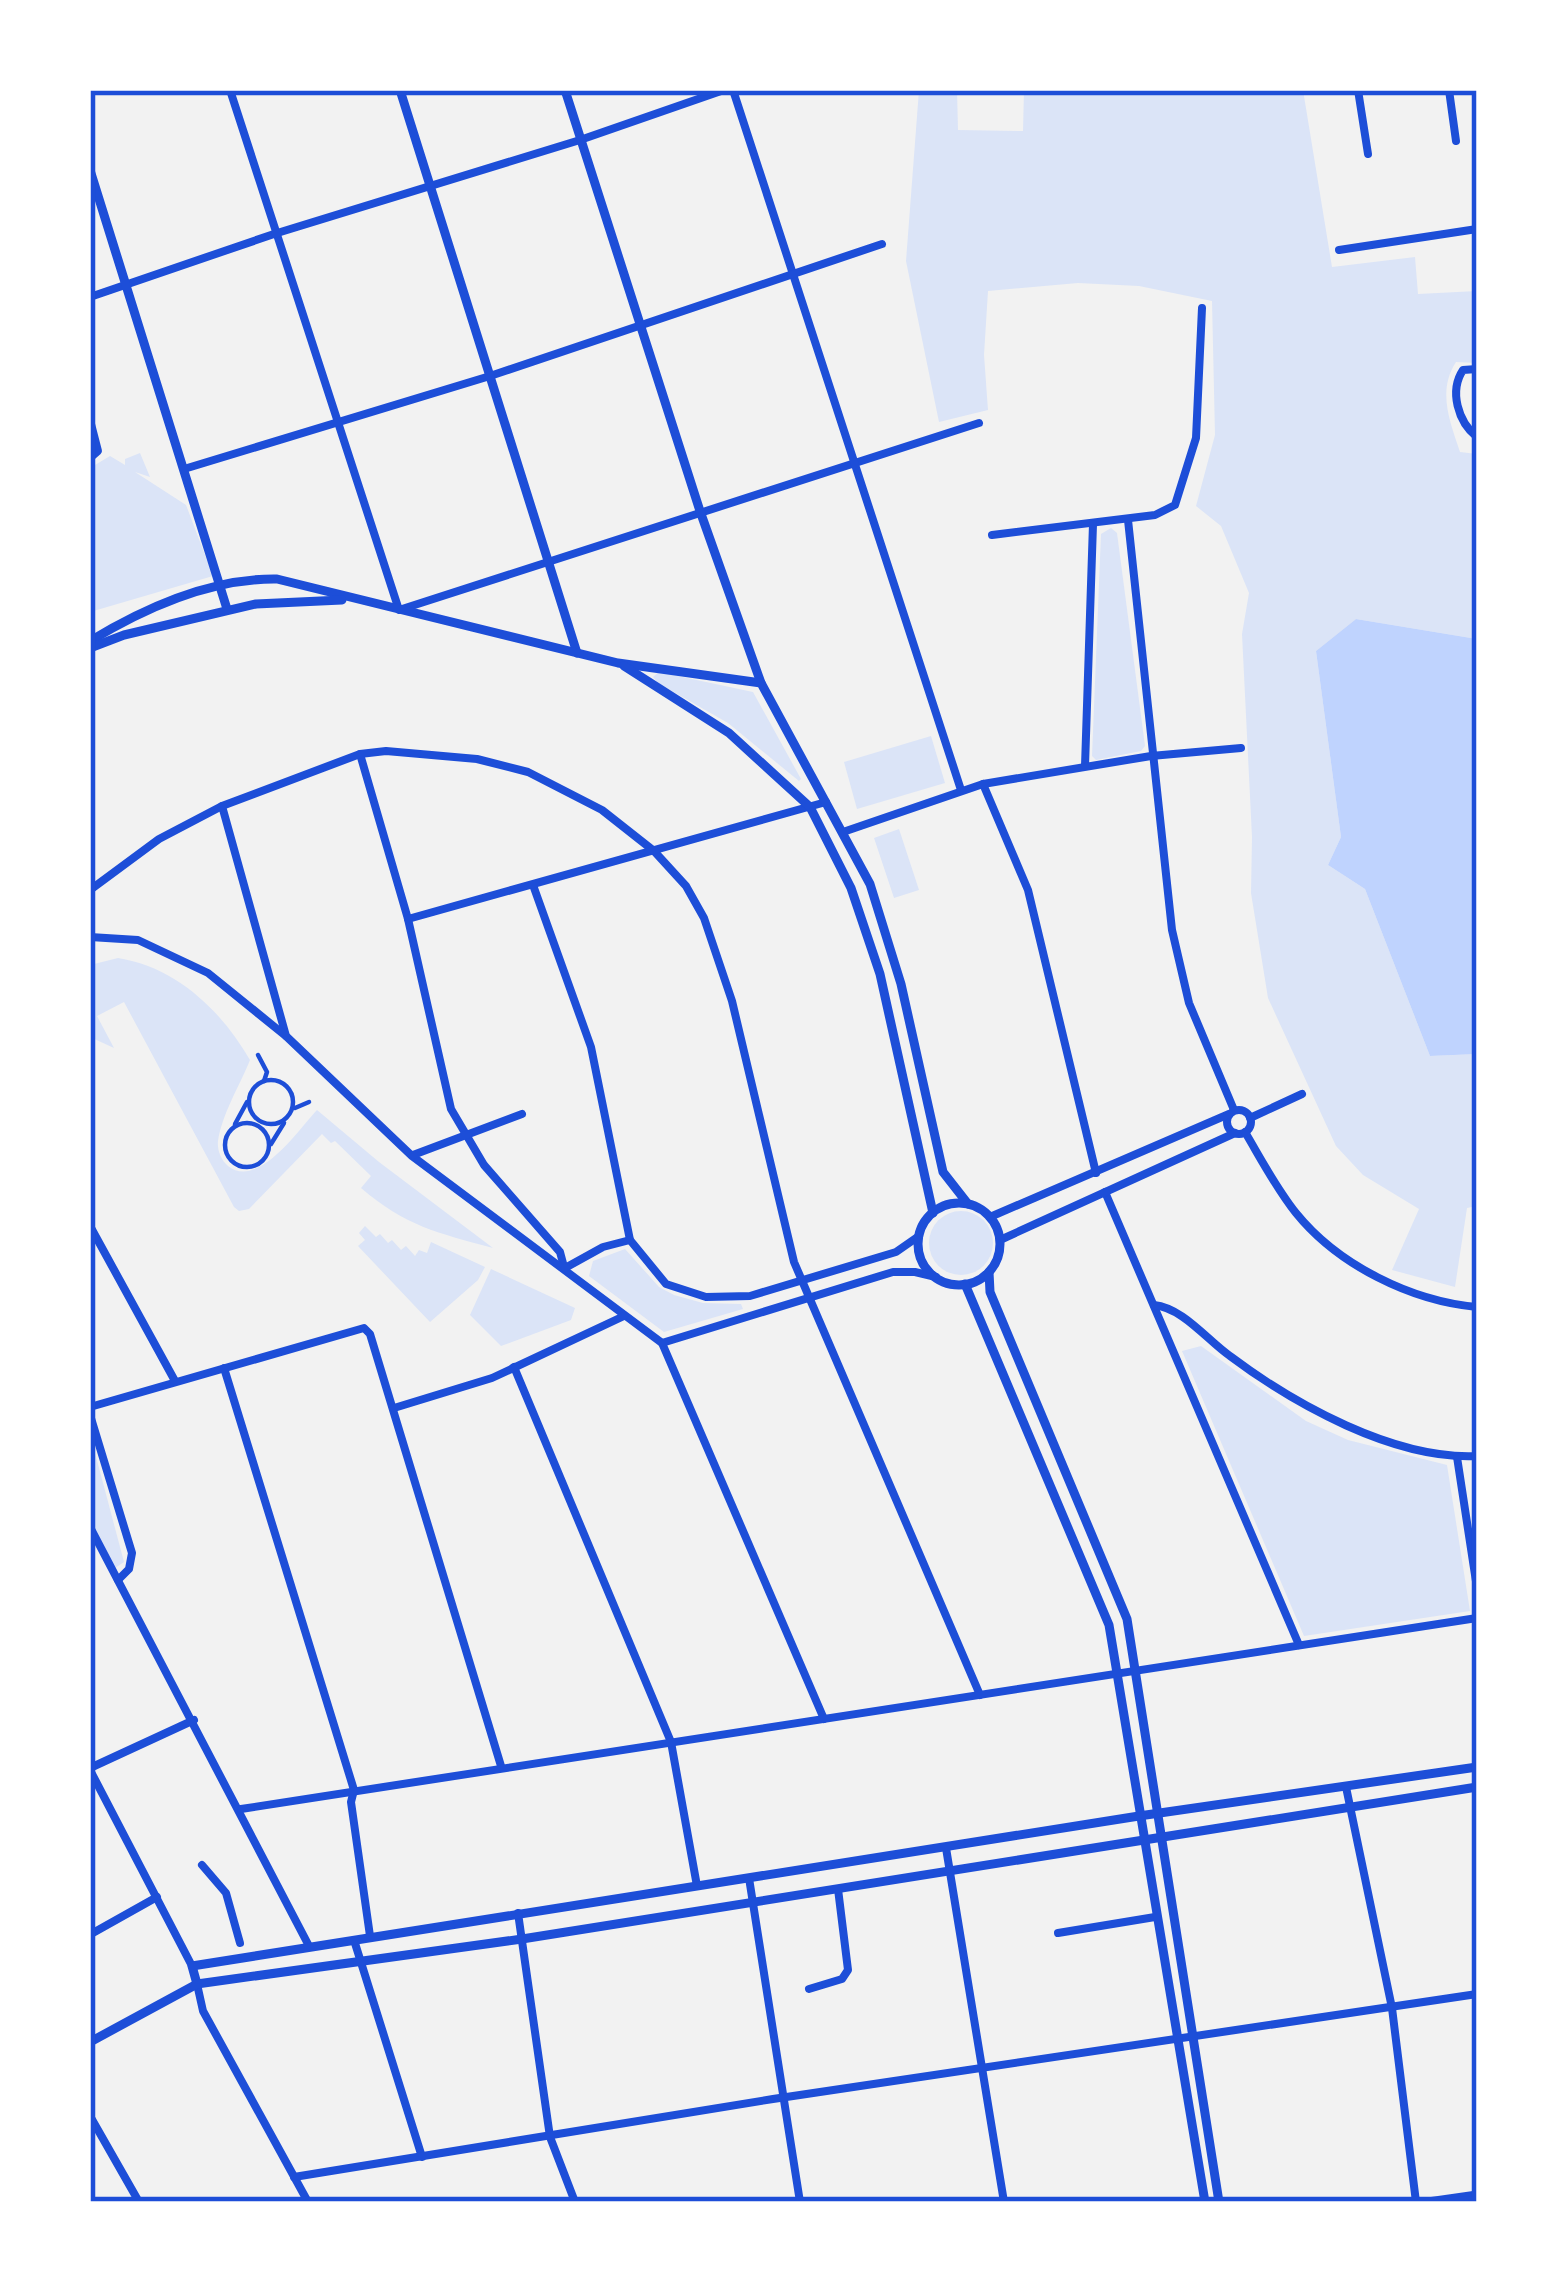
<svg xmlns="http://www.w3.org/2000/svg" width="1567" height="2292" viewBox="0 0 1567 2292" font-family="'Alegreya Sans',sans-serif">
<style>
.green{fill:#dbe4f7}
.water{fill:#bfd3fe}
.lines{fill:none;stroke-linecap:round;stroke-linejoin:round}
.pedestrian{stroke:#1d4ed8;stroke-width:4.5}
.minor{stroke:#1d4ed8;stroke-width:8}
.tertiary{stroke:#1d4ed8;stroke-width:9}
.secondary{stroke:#1d4ed8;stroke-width:9}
.neatline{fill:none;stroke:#1d4ed8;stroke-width:4.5}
</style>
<rect width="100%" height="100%" fill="#f2f2f2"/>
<g class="green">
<path d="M919,90H957L958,130L1023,131L1024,90H1303L1332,267L1415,257L1418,294L1477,291V363L1456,362C1437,391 1450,422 1460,452L1477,454V639L1356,619L1316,651L1341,837L1328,865L1365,889L1430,1056L1477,1054V1206L1467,1208L1455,1287L1392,1270L1419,1209L1363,1175L1336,1146L1268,998L1251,893L1252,837L1242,634L1249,593L1221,526L1196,506L1215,435L1212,301L1139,286L1078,283L988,291L984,355L988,410L939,422L906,261Z"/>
<path d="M140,453L150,477L135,472L186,505L213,576L90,612V468L110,456L125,465V459Z"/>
<path d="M1111,528L1117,533L1145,746L1141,751L1096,760L1092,756L1101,534Z"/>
<path d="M659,672L753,692L801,779L799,781L728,723L658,683L653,677Z"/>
<path d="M931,736L945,783L857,809L844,762Z"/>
<path d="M899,829L919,890L894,898L874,838Z"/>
<path d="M118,958C176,967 221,1010 250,1060C240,1085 222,1114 218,1141C217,1150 221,1160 228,1166C258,1190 299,1129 317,1110L379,1162L493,1248C438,1233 405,1226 361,1188L371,1176L335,1141L331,1143L322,1134L249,1209L239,1211L234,1207L124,1002L97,1016L114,1048L90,1037V965Z"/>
<circle cx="961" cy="1243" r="32"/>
<path d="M365,1226L376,1237L380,1234L388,1243L392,1240L401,1250L406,1246L415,1256L419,1250L427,1253L431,1242L485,1267L478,1280L430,1322L358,1246L365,1240L359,1233Z"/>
<path d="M625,1249L659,1287L674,1295L703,1303L741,1304L743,1309L664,1332L589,1276L593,1261Z"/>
<path d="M491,1269L575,1308L571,1320L501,1346L470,1315Z"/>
<path d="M1201,1346L1306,1421L1348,1440L1447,1465L1470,1611L1304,1636L1182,1351Z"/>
<path d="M90,1434L124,1562L115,1568L90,1519Z"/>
</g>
<path class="water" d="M1356,619L1477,639V1054L1430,1056L1365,889L1328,865L1341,837L1316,651Z"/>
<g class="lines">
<g class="pedestrian">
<path d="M258,1055L267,1072L264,1081"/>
<circle cx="271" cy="1102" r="22"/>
<path d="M295,1108L309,1102"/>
<circle cx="247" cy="1145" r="22"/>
<path d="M235,1124L247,1102"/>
<path d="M271,1144L284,1123"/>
</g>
<g class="minor">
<path d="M230,90L399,610L979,423"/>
<path d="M733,90L961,790"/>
<path d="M1358,90L1368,154"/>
<path d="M1449,90L1456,141"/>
<path d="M1339,250L1477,229"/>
<path d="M90,297L274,234L580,140L724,90"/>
<path d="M1477,369L1463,370C1449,391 1458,422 1477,437"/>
<path d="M90,420L98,451L90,458"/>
<path d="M184,469L490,376L882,244"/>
<path d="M1128,520L1172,930L1189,1003L1234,1110"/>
<path d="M992,535L1155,515L1175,505L1196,438L1202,308"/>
<path d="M360,754L408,919L451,1109L484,1165L560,1252L564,1267"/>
<path d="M1085,766L1093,524"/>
<path d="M983,784L1028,890L1096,1173"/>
<path d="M222,806L286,1036"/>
<path d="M843,832L983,784L1151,756L1241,748"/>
<path d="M533,885L591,1047L630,1240L666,1284L706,1297L750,1296L896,1252L919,1236"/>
<path d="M90,890L159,839L222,806L360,754L386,751L477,759L528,772L602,810L654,851L686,886L704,918L732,1001L794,1262L980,1695"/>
<path d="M408,919L826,802"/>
<path d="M90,937L138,940L208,973L287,1037L412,1156L662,1343L824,1719"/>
<circle cx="1239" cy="1122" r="12"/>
<path d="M1250,1118L1302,1094"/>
<path d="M1245,1132C1261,1159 1276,1188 1296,1213C1338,1265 1411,1301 1477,1307"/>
<path d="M413,1155L522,1114"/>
<path d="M1105,1192L1299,1645"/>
<path d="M990,1217L1229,1114"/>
<path d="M90,1226L175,1381"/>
<path d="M1000,1240L1235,1133"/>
<path d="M565,1268L603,1247L630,1240"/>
<path d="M1154,1305C1183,1308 1207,1340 1230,1356C1294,1404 1394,1460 1477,1456"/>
<path d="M662,1343L893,1272H915L936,1277"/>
<path d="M514,1367L671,1742L697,1886"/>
<path d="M224,1368L354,1790L351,1802L370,1936"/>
<path d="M90,1407L364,1328L370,1334L501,1766"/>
<path d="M394,1408L492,1378L624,1316"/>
<path d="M90,1415L132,1553L129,1569L118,1580"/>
<path d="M1457,1457L1477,1588"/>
<path d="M90,1527L309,1946"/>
<path d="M90,1768L194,1720"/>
<path d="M90,1770L192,1966"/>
<path d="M1346,1787L1392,2008L1416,2202"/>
<path d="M241,1809L1477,1618"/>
<path d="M946,1848L1004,2202"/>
<path d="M202,1865L226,1893L240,1943"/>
<path d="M749,1878L800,2202"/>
<path d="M518,1913L550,2137L575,2202"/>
<path d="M1058,1933L1155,1917"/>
<path d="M91,1934L157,1897"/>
<path d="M354,1940L422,2157"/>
<path d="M197,1984L203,2011L308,2202"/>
<path d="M809,1989L842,1979L848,1970L838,1889"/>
<path d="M90,2116L139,2202"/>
<path d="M294,2177L773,2099L1477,1994"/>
</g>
<g class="tertiary">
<path d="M400,90L577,653"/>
<path d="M565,90L700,511L761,683"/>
<path d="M90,170L227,609"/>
<path d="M1428,2202L1477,2195"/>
</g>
<g class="secondary">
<path d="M90,641C146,607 211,578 277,579L618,663L761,683L870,884L901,984L943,1172L968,1204"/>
<path d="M90,648L124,635L256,604L342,600"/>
<path d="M624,666L729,733L810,807L851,888L880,974L933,1213"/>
<circle cx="959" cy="1244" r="41"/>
<path d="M989,1272L990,1292L1127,1619L1219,2202"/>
<path d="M965,1284L1109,1625L1205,2202"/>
<path d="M197,1984L192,1966L1139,1816L1477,1767"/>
<path d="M90,2042L197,1984L522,1939L1477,1787"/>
</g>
</g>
<rect width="1567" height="2292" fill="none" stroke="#ffffff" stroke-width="186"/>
<rect x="93" y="93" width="1381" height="2106" class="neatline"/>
</svg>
